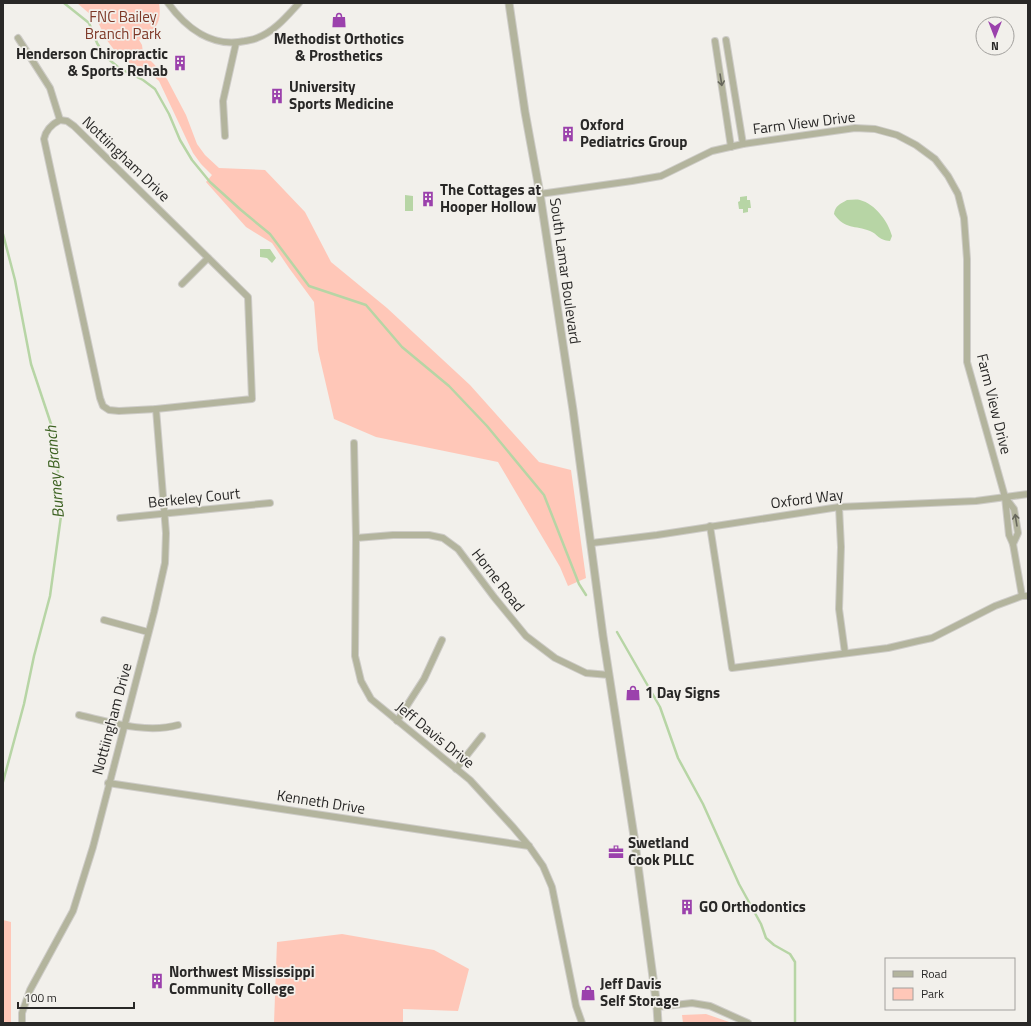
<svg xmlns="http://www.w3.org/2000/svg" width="1031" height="1026" viewBox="0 0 1031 1026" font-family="'Titillium Web',sans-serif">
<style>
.green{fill:#ffc7b8}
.water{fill:#b7d5a5}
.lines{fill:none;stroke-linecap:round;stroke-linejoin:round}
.stream{stroke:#b7d5a5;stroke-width:2.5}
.minor-casing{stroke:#ceccc8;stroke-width:8}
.tertiary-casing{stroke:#ceccc8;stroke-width:9}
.minor{stroke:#b3b49d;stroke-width:6}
.tertiary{stroke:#b3b49d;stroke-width:7}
.oneway{stroke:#67675c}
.labels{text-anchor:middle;stroke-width:3.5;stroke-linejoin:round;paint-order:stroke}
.park-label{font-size:15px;fill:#7d3726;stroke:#f2f0eb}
.poi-label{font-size:15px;font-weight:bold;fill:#292827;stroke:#f2f0eb;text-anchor:start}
.street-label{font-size:15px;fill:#292827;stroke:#f2f0eb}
.water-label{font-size:16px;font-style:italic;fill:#3d6222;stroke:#f2f0eb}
</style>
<rect width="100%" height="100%" fill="#f2f0eb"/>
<g class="green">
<path d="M77,3H159C162,23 156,30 139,40L142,45L143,53L153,63L167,79L186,115L197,144L205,155L219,168L265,170L305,212L331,262L387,308L470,385L539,462L571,470L586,578L568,586L560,567L498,462L376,437L334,419L318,350L314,302L289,268L272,243L246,227L206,182L212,175L201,164L193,153L159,81L143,67L131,65L124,56L115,51L106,39L97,20Z"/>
<path d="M3,920L11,922V1023H3Z"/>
<path d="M342,934L434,950L469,969L458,1011L403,1009V1023H274L277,942Z"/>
<path d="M706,1014L732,1023H683L682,1015Z"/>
</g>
<g class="water">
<path d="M405,195L413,196V211H405Z"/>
<path d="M747,196V200H750L751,208H748V212L743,213V209H739L738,202L740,201V197Z"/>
<path d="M847,200C851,200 856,199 860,200C875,204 888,221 892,236L890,241C878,240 879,235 870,231C855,225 845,230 834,214C835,206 840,204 847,200Z"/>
<path d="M260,249H270L276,258L272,263L267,258L260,257Z"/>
</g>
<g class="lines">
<g class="stream">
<path d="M64,3L89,23L97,43L105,56L119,68L143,80L155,89L169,114L180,140L192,160L210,182L241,210L270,234L309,286L366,305L402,347L449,386L487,426L544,495L579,584L586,595"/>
<path d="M3,234L15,280L31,364L54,433L59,482L61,516L50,596L34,656L24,704L3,782"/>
<path d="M617,632L660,707L678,758L703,804L739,884L761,924L766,938L774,945L790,954L795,962V1023"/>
</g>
<g class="minor-casing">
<g id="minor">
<path d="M168,3C186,28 212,48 245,41C249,40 253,40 257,38C274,32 287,16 299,3"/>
<path d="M18,38L50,88L60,120"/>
<path d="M726,40L743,144"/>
<path d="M715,41L731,147"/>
<path d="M60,120L67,121L74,126L248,297L252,399L156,409L119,411L109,410L103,406L100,398L44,139C46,129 52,124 60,120Z"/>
<path d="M225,136L223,101L236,43"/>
<path d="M540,194L632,181L661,176L712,151L743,144L855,128L875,129L897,135L916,145L935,159L948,176L958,194L964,218L967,259V362L1005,497L1009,535L1013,544L1022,596"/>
<path d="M182,284L208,258"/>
<path d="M354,443L356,538L355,656L361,681L371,699L470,780L513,827L529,846L543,866L552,887L576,1006L582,1023"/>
<path d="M1005,497L1014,509L1018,533L1013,544"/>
<path d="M839,507L841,547L839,609L845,653"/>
<path d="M120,518L270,503"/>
<path d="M710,526L732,668L888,648L918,641L932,638L995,606L1022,596H1028"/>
<path d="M356,538L393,535H429L443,538L458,549L494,597L526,636L555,658L586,673L609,675"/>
<path d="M592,543L657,535L839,507L976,501L1028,494"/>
<path d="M104,620L148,632"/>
<path d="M79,715C110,722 146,734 178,725"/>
<path d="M397,721L424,679L442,640"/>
<path d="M456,769L482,736"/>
<path d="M108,783L529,846"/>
<path d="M657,1007L692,1003L710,1006L748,1023"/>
<path d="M22,1023V1013L30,990L73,911L93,847L154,612L165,563L166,533L156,409"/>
</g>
</g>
<g class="tertiary-casing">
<path id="tertiary" d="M509,3L525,112L540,194L573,410L603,636L634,836L657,1007L658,1023"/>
</g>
<use href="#minor" class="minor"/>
<use href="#tertiary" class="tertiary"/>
</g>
<defs><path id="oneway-shaft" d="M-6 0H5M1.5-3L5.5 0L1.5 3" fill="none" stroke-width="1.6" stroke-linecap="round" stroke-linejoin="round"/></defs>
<g class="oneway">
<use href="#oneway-shaft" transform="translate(721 80) rotate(81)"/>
<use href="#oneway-shaft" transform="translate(1016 520) rotate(-99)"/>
</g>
<defs>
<g id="shop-bare" transform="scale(1.2)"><path d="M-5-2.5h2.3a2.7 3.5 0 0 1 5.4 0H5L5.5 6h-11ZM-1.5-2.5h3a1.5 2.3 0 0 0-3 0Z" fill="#9b41ac" stroke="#f2f0eb" stroke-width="2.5" paint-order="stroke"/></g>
<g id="building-bare" transform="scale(1.2)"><path d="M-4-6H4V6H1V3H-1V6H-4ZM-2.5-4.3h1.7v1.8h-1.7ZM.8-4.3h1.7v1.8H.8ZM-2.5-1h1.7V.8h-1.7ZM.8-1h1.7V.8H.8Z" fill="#9b41ac" stroke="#f2f0eb" stroke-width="2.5" paint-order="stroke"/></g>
<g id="office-bare" transform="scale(1.2)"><path d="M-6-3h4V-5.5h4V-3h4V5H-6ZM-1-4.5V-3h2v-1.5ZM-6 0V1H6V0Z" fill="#9b41ac" stroke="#f2f0eb" stroke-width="2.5" paint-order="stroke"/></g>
</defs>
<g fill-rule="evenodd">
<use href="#shop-bare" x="339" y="20"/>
<use href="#building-bare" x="180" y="63"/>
<use href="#building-bare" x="277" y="96"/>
<use href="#building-bare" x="568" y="134"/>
<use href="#building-bare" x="428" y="199"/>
<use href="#shop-bare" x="633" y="693"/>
<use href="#office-bare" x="616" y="852"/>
<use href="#building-bare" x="687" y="907"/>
<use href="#building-bare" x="157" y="981"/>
<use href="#shop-bare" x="588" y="993"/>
</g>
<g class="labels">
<g class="park-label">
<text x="123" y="22">FNC Bailey<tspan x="123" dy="17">Branch Park</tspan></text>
</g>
<g class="poi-label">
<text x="339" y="44" text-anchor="middle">Methodist Orthotics<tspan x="339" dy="17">&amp; Prosthetics</tspan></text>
<text x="168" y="59" text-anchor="end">Henderson Chiropractic<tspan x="168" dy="17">&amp; Sports Rehab</tspan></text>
<text x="289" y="92">University<tspan x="289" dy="17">Sports Medicine</tspan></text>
<text x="580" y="130">Oxford<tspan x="580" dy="17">Pediatrics Group</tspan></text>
<text x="440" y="195">The Cottages at<tspan x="440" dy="17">Hooper Hollow</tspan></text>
<text x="645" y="698">1 Day Signs</text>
<text x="628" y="848">Swetland<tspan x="628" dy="17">Cook PLLC</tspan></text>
<text x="699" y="912">GO Orthodontics</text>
<text x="169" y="977">Northwest Mississippi<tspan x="169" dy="17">Community College</tspan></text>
<text x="600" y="989">Jeff Davis<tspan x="600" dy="17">Self Storage</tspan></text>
</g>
<g class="street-label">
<text transform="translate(804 123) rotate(-7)" y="5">Farm View Drive</text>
<text transform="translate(126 159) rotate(44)" y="5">Nottiingham Drive</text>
<text transform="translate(565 271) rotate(82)" y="5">South Lamar Boulevard</text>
<text transform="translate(994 404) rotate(76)" y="5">Farm View Drive</text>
<text transform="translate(194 498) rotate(-6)" y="5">Berkeley Court</text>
<text transform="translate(807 499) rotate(-7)" y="5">Oxford Way</text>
<text transform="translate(498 580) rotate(52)" y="5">Horne Road</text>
<text transform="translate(112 719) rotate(-75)" y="5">Nottiingham Drive</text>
<text transform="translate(435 735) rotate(39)" y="5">Jeff Davis Drive</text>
<text transform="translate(321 802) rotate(9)" y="5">Kenneth Drive</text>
</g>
<g class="water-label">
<text transform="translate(54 472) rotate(-95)" y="6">Burney Branch</text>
</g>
</g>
<rect width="1031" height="1026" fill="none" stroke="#292827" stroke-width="8"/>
<rect x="885" y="958" width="130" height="52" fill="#f2f0eb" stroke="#a2a09d"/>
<rect x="893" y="971" width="20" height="6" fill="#b3b49d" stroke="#a2a09d"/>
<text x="921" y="978" font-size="12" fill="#292827">Road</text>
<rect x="893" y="988" width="20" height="12" fill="#ffc7b8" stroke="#a2a09d"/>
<text x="921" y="998" font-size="12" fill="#292827">Park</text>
<g transform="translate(995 36) rotate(180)"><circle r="19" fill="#f2f0eb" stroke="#a2a09d"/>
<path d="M0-3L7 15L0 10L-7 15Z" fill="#9b41ac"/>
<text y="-6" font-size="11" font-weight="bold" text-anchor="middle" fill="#292827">N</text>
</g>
<path d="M18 1002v6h116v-6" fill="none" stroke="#292827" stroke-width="2"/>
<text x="24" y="1002" font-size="12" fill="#292827" stroke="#f2f0eb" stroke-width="3" paint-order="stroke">100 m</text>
</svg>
